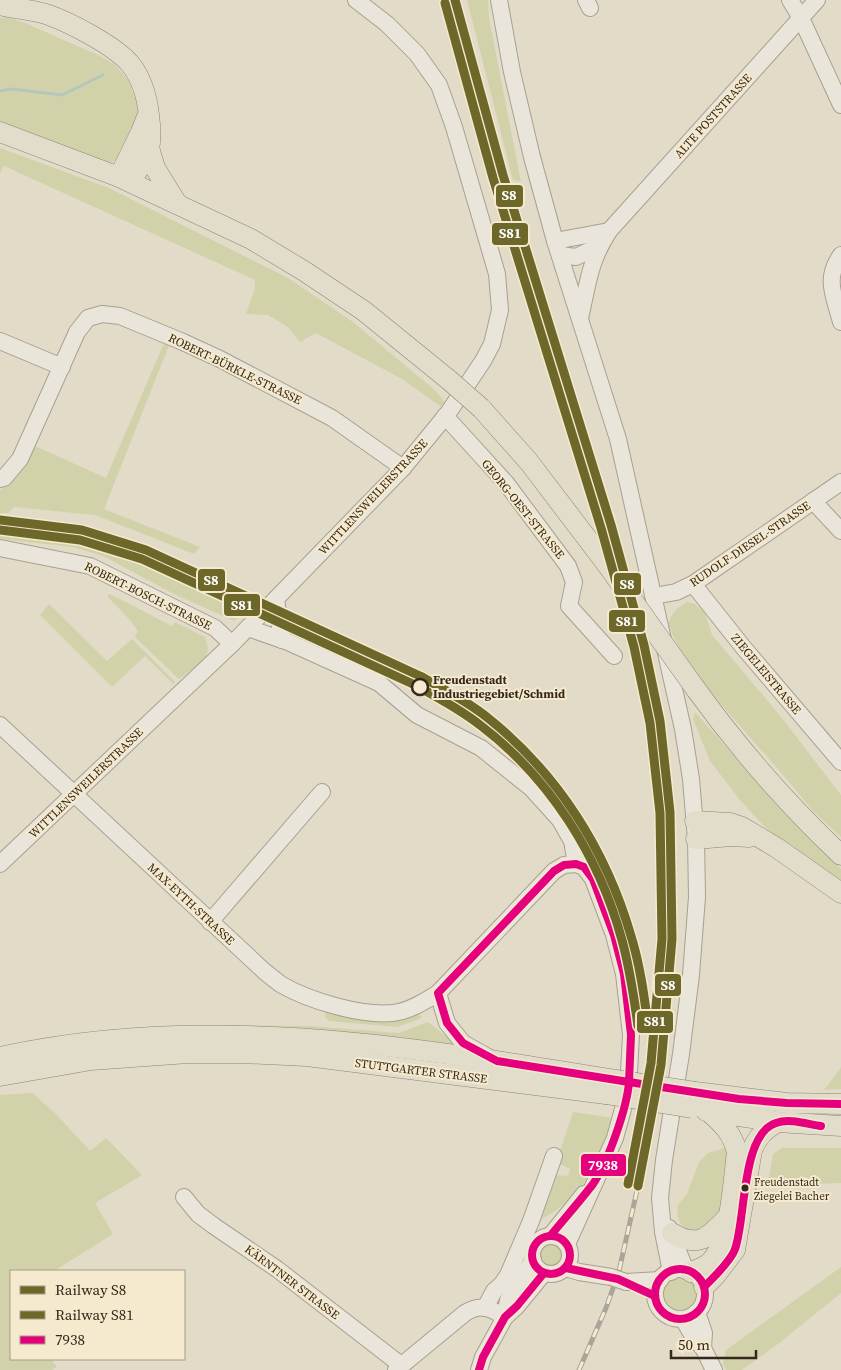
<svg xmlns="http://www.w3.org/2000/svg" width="841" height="1370" viewBox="0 0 841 1370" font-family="'Source Serif 4',serif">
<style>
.green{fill:#d1d2aa}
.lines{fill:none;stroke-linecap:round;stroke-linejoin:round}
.stream{stroke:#b4c7bc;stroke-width:3}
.minor-casing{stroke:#a7a092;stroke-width:18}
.major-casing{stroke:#8c8579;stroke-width:21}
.minor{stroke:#eae5da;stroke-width:16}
.major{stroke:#e2dccb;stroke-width:20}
.rail-casing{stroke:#aaa59b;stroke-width:5}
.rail{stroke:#f5eacd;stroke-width:3;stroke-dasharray:9;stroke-linecap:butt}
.minor-bridge-casing{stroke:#a7a092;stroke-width:18;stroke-linecap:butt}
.major-bridge-casing{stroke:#8c8579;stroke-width:21;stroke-linecap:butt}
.minor-bridge{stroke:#eae5da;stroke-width:16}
.major-bridge{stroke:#e2dccb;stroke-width:20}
.bus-1-casing{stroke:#f5eacd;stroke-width:11}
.bus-1{stroke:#e5007d;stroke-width:8}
.rail-1-casing{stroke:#f5eacd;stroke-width:12}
.rail-2-casing{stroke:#f5eacd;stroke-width:12}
.rail-1{stroke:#6d682a;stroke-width:9}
.rail-2{stroke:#6d682a;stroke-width:9}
.stop-dot{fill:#f5eacd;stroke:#35281b;stroke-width:2.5}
.bus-dot{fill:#35281b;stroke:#f5eacd;stroke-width:2}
.labels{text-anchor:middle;stroke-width:4;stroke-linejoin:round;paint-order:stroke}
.bus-label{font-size:11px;fill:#35281b;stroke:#f5eacd;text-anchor:start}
.street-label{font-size:12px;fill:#35281b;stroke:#f5eacd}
.stop-label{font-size:12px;font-weight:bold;fill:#35281b;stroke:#f5eacd;text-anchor:start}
.line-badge{stroke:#f5eacd;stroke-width:2}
.badge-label{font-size:14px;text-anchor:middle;font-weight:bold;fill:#fff}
</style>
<rect width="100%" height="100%" fill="#e2dbc8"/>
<g class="green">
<path d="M467,0H488L489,18L521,182L513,180Z"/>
<path d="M6,17L25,23L98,55L114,64L128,80L139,108L137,123L124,156L106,165L0,127V18Z"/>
<path d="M0,148L109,188L288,278L353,322L437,392L445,403L440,406L402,379L316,333L300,342L288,327L268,315L246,314L255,288V280L4,166L0,173Z"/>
<path d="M165,341L170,343L104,509L200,547L194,554L95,515L14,507L8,513H0V490C18,480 24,462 35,446L106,478Z"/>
<path d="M0,529C47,531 94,538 138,555C176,569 211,591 248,608L234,621L176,595L103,556L73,547L0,539Z"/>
<path d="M110,594L172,626L175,622L205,637L208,648L206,659L179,679L135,637L138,631L130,620L107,596Z"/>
<path d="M687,602L695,604L705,613L712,635L778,713L841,795V837L813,811L785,777L719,702L684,657L668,626C671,613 676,608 687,602Z"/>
<path d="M49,604L107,661L132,639L175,682L173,684L145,656L112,687L40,615Z"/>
<path d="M695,712L775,802L841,869V886L809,864L765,827L740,800L710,761L693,719Z"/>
<path d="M324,1010L418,1014L422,1017L417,1020L397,1027L329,1021L326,1018Z"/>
<path d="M428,1022L444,1035L460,1044L463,1047L196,1025L309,1026L399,1033Z"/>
<path d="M841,1067V1089L824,1090L840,1069Z"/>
<path d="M32,1093L54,1112L90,1151L106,1138L142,1175L95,1203L113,1234L54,1271H11V1359H51L57,1367L52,1370H0V1095Z"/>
<path d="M573,1112L614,1118C605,1144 593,1178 572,1197C561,1208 547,1216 534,1224L555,1175L568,1176L570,1169L560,1164L559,1154Z"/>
<path d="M730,1146L731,1163L719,1215L704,1235C686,1229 675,1227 678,1205L687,1194L699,1162L708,1153Z"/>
<path d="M782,1148H841V1183L815,1184L806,1177L768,1184L773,1154Z"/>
<circle cx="551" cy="1255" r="12"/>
<path d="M841,1267V1293L778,1344L742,1370H726L723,1364L726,1350Z"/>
<circle cx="680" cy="1295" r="18"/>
</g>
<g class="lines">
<path class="stream" d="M0,91L11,89L62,95L103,75"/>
<g class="minor-casing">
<g id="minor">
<path d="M499,0L512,72L532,157L555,241L618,439L683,729L691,779L696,839L697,897L691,975L681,1054L664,1160L660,1198L663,1232L671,1272"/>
<path d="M586,0L590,8"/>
<path d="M790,0L801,18L841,105"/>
<path d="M555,241L609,231"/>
<path d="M560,255L576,257L599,246"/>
<path d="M841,255C824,279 834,295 841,322"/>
<path d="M580,318C588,284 589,262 609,231L817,0"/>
<path d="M0,341L62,367"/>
<path d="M445,416L506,483L568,566L574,582L569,606L614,656"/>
<path d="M0,479L4,478L20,459L77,332L88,318L102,314L120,316L183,342L220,359L332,418L403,468"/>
<path d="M813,501L841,531"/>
<path d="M0,548L90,566L215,628L232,644"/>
<path d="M693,584L743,647L841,762"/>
<path d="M654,596L676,592L693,584L841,482"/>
<path d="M276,599L282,640"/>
<path d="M248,628L288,642L379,683L417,715L481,748L531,788L560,820L572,841L576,864"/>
<path d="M0,725L264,971C270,976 276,981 282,985C310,1001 361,1016 393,1013C409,1011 424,1002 438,993L554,871L564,865L576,864L584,867L593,879L614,935L624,974L631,1035L628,1091L615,1138L567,1244"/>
<path d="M0,864L232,644L403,468L448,413L483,361L492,344L500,310L497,274L454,127L439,85L417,54L387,24L356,0"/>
<path d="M210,922L322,792"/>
<path d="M438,993L447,1023L463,1043L490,1058"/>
<path d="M184,1197L198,1214L214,1226L277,1269L401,1365"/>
<path d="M669,1228L686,1271"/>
<path d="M551,1235L584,1194"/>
<circle cx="551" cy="1255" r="19"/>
<path d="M566,1268L579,1272L611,1277"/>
<circle cx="680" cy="1294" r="25"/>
<path d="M626,1282L660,1280"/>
<path d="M485,1308L494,1291L502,1284L508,1275L531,1221L554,1156"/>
<path d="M697,1312L704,1333L703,1348"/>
<path d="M505,1316L508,1300L533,1260"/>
<path d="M683,1319L694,1338L703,1348L714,1370"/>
<path d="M396,1370L465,1313C481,1303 490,1308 505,1317"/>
<path d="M479,1370L483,1357L505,1317L517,1306L544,1273"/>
</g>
</g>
<g class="major-casing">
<g id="major">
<path d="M0,4L4,6C18,9 32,10 46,14C69,22 116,46 131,65C142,79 147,97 149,115C153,146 150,158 129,181"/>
<path d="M0,132L119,177L251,239L304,271L364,311L449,380"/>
<path d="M150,151L155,168L176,202"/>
<path d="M119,177L141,132L147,117"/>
<path d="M481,408L529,462L608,566"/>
<path d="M695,688C739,749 787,804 841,855"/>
<path d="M695,821L730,823L742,827L777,848L841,893"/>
<path d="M696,839L731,836L749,837"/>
<path d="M0,1057C203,1012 407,1046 609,1079"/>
<path d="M0,1076L91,1060L188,1053H242L307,1056L606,1094"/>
<path d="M695,1092L787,1103L841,1104"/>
<path d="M706,1111L778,1122L841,1126"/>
<path d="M672,1233C698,1249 709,1237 727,1218"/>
<path d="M691,1272C696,1270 704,1267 708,1264C731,1245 733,1181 737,1152C732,1133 723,1124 708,1111"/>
<path d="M704,1287L716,1275L735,1250L752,1150C758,1136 765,1129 778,1122"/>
</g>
</g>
<use href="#minor" class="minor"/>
<use href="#major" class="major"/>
<g class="rail-casing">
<path id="rail" d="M579,1370L606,1308L619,1271L638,1186"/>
</g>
<use href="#rail" class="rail"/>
<g class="minor-bridge-casing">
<path id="minor-bridge" d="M611,1277L626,1282"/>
</g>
<g class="major-bridge-casing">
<g id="major-bridge">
<path d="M449,380L481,408"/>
<path d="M608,566L695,688"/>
<path d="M609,1079L695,1092"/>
<path d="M606,1094L692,1108"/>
</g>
</g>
<use href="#minor-bridge" class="minor-bridge"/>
<use href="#major-bridge" class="major-bridge"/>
<g class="bus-1-casing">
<g id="bus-1">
<path d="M576,864L584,867L593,879L614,935L624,974L631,1035L629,1082L497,1061L463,1043L447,1023L438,993L554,871L564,865Z"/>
<path d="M629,1082L739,1099L787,1103L841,1104"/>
<path d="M551,1235C565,1218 580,1201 593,1184C608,1162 627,1108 629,1082"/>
<circle cx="551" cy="1255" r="19"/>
<path d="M566,1268L618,1279L655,1296"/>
<circle cx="680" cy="1294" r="25"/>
<path d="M704,1287C713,1278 731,1261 735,1249C746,1219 741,1134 776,1123C789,1118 807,1124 821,1126"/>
<path d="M479,1370L483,1357L505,1317L517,1306L544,1273"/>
</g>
</g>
<use href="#bus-1" class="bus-1"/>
<g class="rail-1-casing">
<g id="rail-1">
<path d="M455,0L503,175L611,525L644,645L660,721L670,812L672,939L661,1065L638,1186"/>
<path d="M0,520L82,530L146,550L420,676C443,689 467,701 488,718C558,774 606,850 631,936C640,965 644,995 648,1025"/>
</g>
</g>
<g class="rail-2-casing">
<g id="rail-2">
<path d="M445,3L493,178L601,528L634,647L650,723L660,813L662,939L651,1063L628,1184"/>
<path d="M0,530L80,540L142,559L415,685C437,697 460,709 480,725C550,778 599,856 622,940C630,969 634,997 638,1026"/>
</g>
</g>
<use href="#rail-1" class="rail-1"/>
<use href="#rail-2" class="rail-2"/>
</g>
<circle class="stop-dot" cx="420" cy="687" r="8"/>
<circle class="bus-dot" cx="745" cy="1188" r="4.5"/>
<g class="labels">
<g class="bus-label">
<text x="754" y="1186">Freudenstadt<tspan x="754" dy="14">Ziegelei Bacher</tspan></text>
</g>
<g class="street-label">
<text transform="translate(713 116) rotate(-48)" y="4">ALTE POSTSTRASSE</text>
<text transform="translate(235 369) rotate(26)" y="4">ROBERT-BÜRKLE-STRASSE</text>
<text transform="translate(373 497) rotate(-47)" y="4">WITTLENSWEILERSTRASSE</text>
<text transform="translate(523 509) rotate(51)" y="4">GEORG-OEST-STRASSE</text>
<text transform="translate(750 544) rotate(-34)" y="4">RUDOLF-DIESEL-STRASSE</text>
<text transform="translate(148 596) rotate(26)" y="4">ROBERT-BOSCH-STRASSE</text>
<text transform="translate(766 674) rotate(50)" y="4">ZIEGELEISTRASSE</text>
<text transform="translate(86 783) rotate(-44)" y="4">WITTLENSWEILERSTRASSE</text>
<text transform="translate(191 904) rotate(43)" y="4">MAX-EYTH-STRASSE</text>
<text transform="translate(421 1071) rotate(7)" y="4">STUTTGARTER STRASSE</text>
<text transform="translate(292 1282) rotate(37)" y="4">KÄRNTNER STRASSE</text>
</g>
<g class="stop-label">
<text x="433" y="684">Freudenstadt<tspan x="433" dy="14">Industriegebiet/Schmid</tspan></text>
</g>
</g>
<g class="line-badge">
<rect x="495" y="184" width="29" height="24" rx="5" fill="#6d682a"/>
<rect x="491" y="222" width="38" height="24" rx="5" fill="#6d682a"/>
<rect x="197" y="568" width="29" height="24" rx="5" fill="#6d682a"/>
<rect x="613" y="572" width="29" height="24" rx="5" fill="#6d682a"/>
<rect x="223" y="593" width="38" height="24" rx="5" fill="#6d682a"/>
<rect x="608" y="609" width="38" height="24" rx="5" fill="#6d682a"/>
<rect x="654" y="973" width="28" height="24" rx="5" fill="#6d682a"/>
<rect x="636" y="1010" width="38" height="24" rx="5" fill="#6d682a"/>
<rect x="580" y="1153" width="47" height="24" rx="5" fill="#e5007d"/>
</g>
<g class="badge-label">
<text x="509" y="200">S8</text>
<text x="510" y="238">S81</text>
<text x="211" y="585">S8</text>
<text x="627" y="589">S8</text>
<text x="242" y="610">S81</text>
<text x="627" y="626">S81</text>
<text x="668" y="990">S8</text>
<text x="655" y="1026">S81</text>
<text x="603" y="1170">7938</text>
</g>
<rect x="10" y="1270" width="175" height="90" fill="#f5eacd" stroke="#a89c86"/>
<rect x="20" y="1286" width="25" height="8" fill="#6d682a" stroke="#a89c86"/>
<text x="55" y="1295" font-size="15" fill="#35281b">Railway S8</text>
<rect x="20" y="1311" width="25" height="8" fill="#6d682a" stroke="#a89c86"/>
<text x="55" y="1320" font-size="15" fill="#35281b">Railway S81</text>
<rect x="20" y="1336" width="25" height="8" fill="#e5007d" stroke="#a89c86"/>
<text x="55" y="1345" font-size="15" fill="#35281b">7938</text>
<path d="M671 1350v8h85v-8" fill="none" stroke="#35281b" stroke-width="2.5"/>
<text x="678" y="1350" font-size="15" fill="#35281b" stroke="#f5eacd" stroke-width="4" paint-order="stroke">50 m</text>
</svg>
